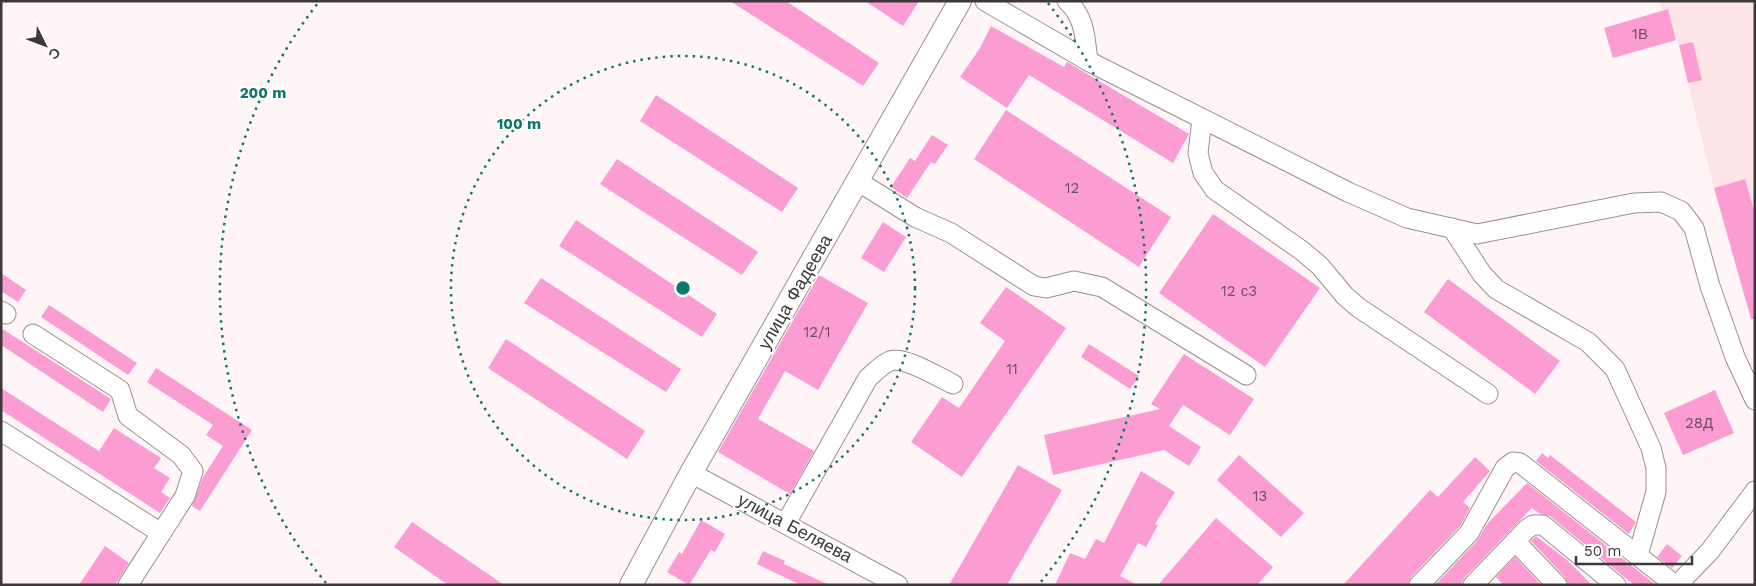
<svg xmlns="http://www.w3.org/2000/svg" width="1756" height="586" viewBox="0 0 1756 586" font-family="'Work Sans',sans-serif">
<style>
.built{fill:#fde4e6}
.building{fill:#fb9dd3}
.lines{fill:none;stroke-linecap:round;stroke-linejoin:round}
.minor-casing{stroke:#9d8e8f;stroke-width:21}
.major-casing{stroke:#9d8e8f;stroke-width:24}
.minor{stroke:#fff;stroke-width:19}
.major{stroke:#fff;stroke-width:22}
.ring{fill:none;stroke:#0f766e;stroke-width:2.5;stroke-dasharray:2.5 5}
.labels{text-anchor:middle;stroke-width:4.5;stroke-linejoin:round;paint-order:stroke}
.number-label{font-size:15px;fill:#6d5160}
.street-label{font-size:18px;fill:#3e3839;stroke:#fff}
.centre{fill:#0f766e;stroke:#fff;stroke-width:2.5}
.ring-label{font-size:15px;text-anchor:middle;font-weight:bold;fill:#0f766e;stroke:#fff;stroke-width:4.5;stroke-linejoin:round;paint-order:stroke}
</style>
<rect width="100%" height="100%" fill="#fff5f6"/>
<path class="built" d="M1659,1H1755V214L1745,179L1714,188L1688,83L1702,79L1693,42L1679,45L1668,10L1663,11Z"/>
<g class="building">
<path d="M730,1H786L879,63L863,86Z"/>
<path d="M865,1H919L903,26Z"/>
<path d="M1668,9L1676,40L1613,58L1604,28Z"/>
<path d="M991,26L1064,67L1067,62L1189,134L1173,163L1029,75L1007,108L960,77L980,48Z"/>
<path d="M1693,42L1702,80L1688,83L1679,45Z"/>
<path d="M656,95L798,188L782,212L640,121Z"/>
<path d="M1006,110L1171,217L1139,267L974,159Z"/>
<path d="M932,135L948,145L935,164L931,162L907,198L891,187L910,158L915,161Z"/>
<path d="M617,159L758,252L742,275L600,184Z"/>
<path d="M1745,179L1755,214V319H1751L1714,188Z"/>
<path d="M1213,214L1320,288L1265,367L1159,293Z"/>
<path d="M576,220L717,314L702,337L559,246Z"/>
<path d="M883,222L906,237L884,272L861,258Z"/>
<path d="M1,273L26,290L18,302L1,291Z"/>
<path d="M819,275L868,303L818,390L785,371L758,419L814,451L790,494L718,452Z"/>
<path d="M541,278L681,369L666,392L524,303Z"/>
<path d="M1448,279L1560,361L1535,394L1424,312Z"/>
<path d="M1006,287L1066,328L962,477L911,442L942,397L959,408L1005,341L980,323Z"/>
<path d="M49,305L137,363L128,375L41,317Z"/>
<path d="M1,328L111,399L103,412L1,345Z"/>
<path d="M506,339L645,431L627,459L488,368Z"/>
<path d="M1089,344L1139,376L1130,389L1081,357Z"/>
<path d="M1184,354L1254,399L1230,435L1183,405L1169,426L1201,447L1189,466L1164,450L1053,475L1044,435L1160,409L1151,404Z"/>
<path d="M156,368L252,430L200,511L192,506L203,477L223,446L206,435L213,425L147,382Z"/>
<path d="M1,388L99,451L114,428L161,458L154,468L170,478L161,492L170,498L160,513L1,410Z"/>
<path d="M1715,390L1734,433L1683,455L1664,413Z"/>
<path d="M1542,453L1548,458L1550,455L1636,522L1629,534L1536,461Z"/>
<path d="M1239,455L1304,513L1281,537L1217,480Z"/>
<path d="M1475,457L1490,471L1463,502L1470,508L1460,526L1411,577L1408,585H1343L1430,490L1438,497Z"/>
<path d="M1018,465L1062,490L1007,585H949Z"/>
<path d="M1141,471L1175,492L1155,524L1158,525L1146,547L1138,543L1120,576L1138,585H1055L1070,553L1085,559L1096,539L1104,543Z"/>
<path d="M1527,483L1656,585H1634L1550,516L1540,514L1532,508L1465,577L1461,585H1435L1477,541L1487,524Z"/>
<path d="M1216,518L1273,567L1257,585H1158Z"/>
<path d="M701,520L725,534L715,552L711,550L689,585L667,572L679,552L682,554Z"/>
<path d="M412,522L504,585H448L394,547Z"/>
<path d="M1536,536L1567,560L1592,585H1568L1565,577L1531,541Z"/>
<path d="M1667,544L1682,556L1672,568L1657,557Z"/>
<path d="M105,546L129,563L115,585H79Z"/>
<path d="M763,551L785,561L784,564L829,585H801L757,564Z"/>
<path d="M1515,557L1541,585H1503L1496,577Z"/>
</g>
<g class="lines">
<g class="minor-casing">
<g id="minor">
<path d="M985,1L1088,61L1348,192L1407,218L1477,234L1634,203L1661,202L1681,211L1694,228L1710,286L1735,357L1755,400"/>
<path d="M1067,1C1085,17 1085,38 1088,61"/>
<path d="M1202,119L1198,153L1203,173L1215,190L1301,250L1320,266L1345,296L1359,308L1488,394"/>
<path d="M859,182L915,217L951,233L1034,286L1046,288L1074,281L1102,287L1246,375"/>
<path d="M1452,228L1482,274L1496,289L1588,342L1615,369L1651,448L1656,468V492L1638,555"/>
<path d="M1,311L6,314"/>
<path d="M33,334L120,390L128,416L181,455L193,471L185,496L128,585"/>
<path d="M1,431L161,533"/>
<path d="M691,473L898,585"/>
<path d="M786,523L868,378C875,372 881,365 890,361C905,356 938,377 953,384"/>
<path d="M1515,541L1557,585"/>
<path d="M1419,585L1469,533L1505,468L1513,462L1520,463L1675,585"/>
<path d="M1473,585L1527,529L1533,525H1543L1616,585"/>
<path d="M1683,585V579L1710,551L1755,491"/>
</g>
</g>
<g class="major-casing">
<path id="major" d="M631,585L691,473L960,1"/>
</g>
<use href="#minor" class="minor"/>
<use href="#major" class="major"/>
</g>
<g class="ring">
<circle cx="683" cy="288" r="232"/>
<path d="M326 583A463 463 0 0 1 318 3M1048 3A463 463 0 0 1 1040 583"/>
</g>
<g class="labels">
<g class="number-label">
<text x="1640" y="39">1В</text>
<text x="1072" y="193">12</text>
<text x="1239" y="296">12 с3</text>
<text x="817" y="337">12/1</text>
<text x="1012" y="374">11</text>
<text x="1699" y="428">28Д</text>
<text x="1260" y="501">13</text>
</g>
<g class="street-label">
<text transform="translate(795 292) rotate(-60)" y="6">улица Фадеева</text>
<text transform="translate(795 528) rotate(28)" y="6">улица Беляева</text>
</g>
</g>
<circle cx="683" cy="288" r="8" class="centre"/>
<g class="ring-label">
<text x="263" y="98">200 m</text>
<text x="519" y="129">100 m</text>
</g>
<rect width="1756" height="586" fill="none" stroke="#3e3839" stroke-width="5"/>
<g transform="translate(45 45) rotate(132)" stroke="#ffffff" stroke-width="4" paint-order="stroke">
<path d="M0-4L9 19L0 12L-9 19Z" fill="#3e3839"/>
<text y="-8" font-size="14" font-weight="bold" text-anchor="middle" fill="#3e3839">С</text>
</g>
<path d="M1576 556v8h116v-8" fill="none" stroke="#3e3839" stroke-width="2.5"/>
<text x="1584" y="556" font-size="15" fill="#3e3839" stroke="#ffffff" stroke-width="4" paint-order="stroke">50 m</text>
</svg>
